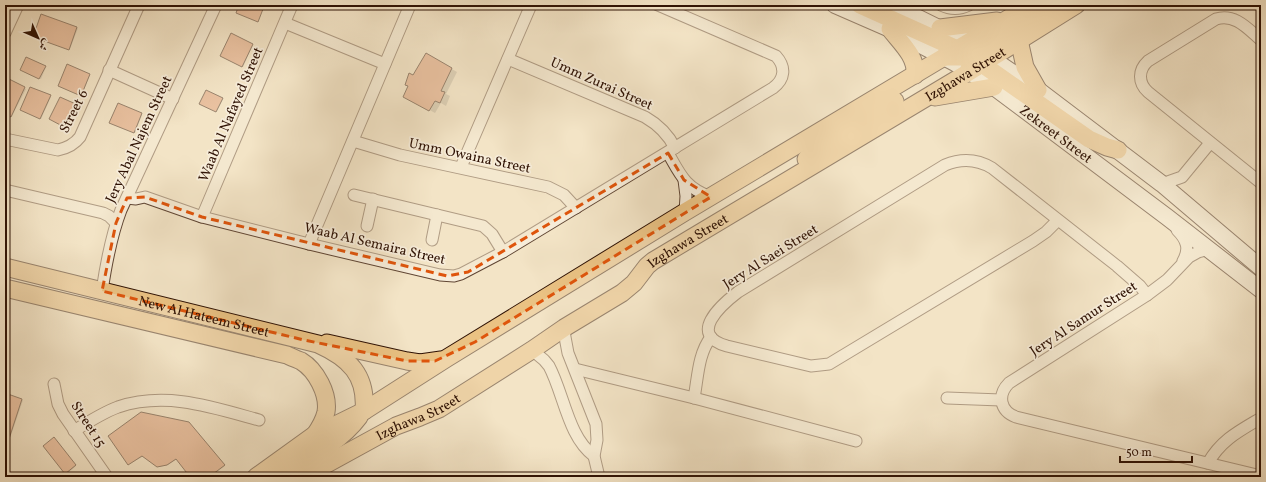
<svg xmlns="http://www.w3.org/2000/svg" width="1266" height="482" viewBox="0 0 1266 482" font-family="Vollkorn,Amiri,serif">
<style>
.shadow{fill:#0003}
.building{fill:#dd9771;stroke:#2f1204}
.lines{fill:none;stroke-linecap:round;stroke-linejoin:round}
.minor-casing{stroke:#604634;stroke-width:13}
.secondary-casing{stroke:#2f1204;stroke-width:18}
.primary-casing{stroke:#2f1204;stroke-width:19}
.minor{stroke:#f7edda;stroke-width:11}
.secondary{stroke:#f7edda;stroke-width:16}
.primary{stroke:#eac283;stroke-width:17}
.marked{fill:none;stroke:#df550c;stroke-width:3;stroke-dasharray:8 5;stroke-linejoin:round}
.labels{text-anchor:middle;stroke-width:3.5;stroke-linejoin:round;paint-order:stroke}
.street-label{font-size:14px;fill:#2f1204;stroke:#f7edda}
</style>
<rect width="100%" height="100%" fill="#f3e4c6"/>
<filter id="stains"><feTurbulence type="fractalNoise" baseFrequency=".005" numOctaves="4"/><feColorMatrix values="0 0 0 0 .2 0 0 0 0 .09 0 0 0 0 .02 0 0 0 .5 -.17"/></filter>
<radialGradient id="worn" r=".72"><stop offset=".6" stop-color="#630" stop-opacity="0"/><stop offset="1" stop-color="#630" stop-opacity=".3"/></radialGradient>
<g class="shadow">
<path d="M268,5H275L274,7Z"/>
<path d="M42,15L78,28L70,49L34,37Z"/>
<path d="M231,34L253,45L243,67L221,56Z"/>
<path d="M426,54L457,72L446,94L450,96L446,106L441,103L435,113L404,96Z"/>
<path d="M27,58L46,67L41,79L21,70Z"/>
<path d="M68,66L90,75L82,95L60,86Z"/>
<path d="M9,81L26,89L12,116L5,113V89Z"/>
<path d="M31,88L51,97L41,119L21,110Z"/>
<path d="M206,91L223,99L217,111L201,104Z"/>
<path d="M61,98L78,107L68,127L51,119Z"/>
<path d="M118,104L142,115L135,133L110,122Z"/>
<path d="M5,394L23,400L6,450H5Z"/>
<path d="M190,424L225,466L210,477H192L177,459L168,465L159,467L144,456L129,464Z"/>
<path d="M55,439L76,466L67,474L45,446Z"/>
</g>
<g class="building">
<path d="M239,5H253L263,9L258,22L236,13Z"/>
<path d="M41,14L77,27L69,50L33,37Z"/>
<path d="M231,33L253,44L242,67L220,56Z"/>
<path d="M426,53L452,68L441,91L445,92L440,103L435,101L429,111L403,97L408,86L405,85L409,73L413,75Z"/>
<path d="M26,57L46,66L39,79L20,70Z"/>
<path d="M67,64L90,74L81,96L58,86Z"/>
<path d="M9,79L25,87L11,117L5,114V87Z"/>
<path d="M30,87L51,95L40,119L20,110Z"/>
<path d="M206,90L223,98L216,112L199,104Z"/>
<path d="M60,97L78,105L66,128L49,119Z"/>
<path d="M118,103L142,113L134,133L109,123Z"/>
<path d="M5,393L22,399L5,451Z"/>
<path d="M141,412L189,422L225,465L209,477H190L176,459L167,465L157,467L142,456L128,465L108,436Z"/>
<path d="M54,437L76,465L65,474L43,446Z"/>
</g>
<g class="lines">
<g class="minor-casing">
<g id="minor">
<path d="M941,5C951,10 959,10 969,5"/>
<path d="M285,23L385,64"/>
<path d="M5,33L18,5"/>
<path d="M1261,40C1248,29 1235,13 1216,19L1148,61C1138,70 1138,83 1148,92L1261,183"/>
<path d="M508,59L645,117C659,125 668,134 675,148"/>
<path d="M109,70L173,99"/>
<path d="M5,139L58,150C67,148 74,145 80,137L139,5"/>
<path d="M353,141L400,155L548,187L564,195L576,208"/>
<path d="M668,153C680,174 685,188 711,197"/>
<path d="M461,167L531,5"/>
<path d="M684,180L686,196L685,212"/>
<path d="M1162,184L1182,177L1210,143"/>
<path d="M5,190L103,213L109,216L116,223"/>
<path d="M354,195L483,226L492,234L503,252"/>
<path d="M127,198L136,199L145,197L202,217L309,244L440,275L454,276L461,274L503,252L773,88C785,79 786,67 776,56L658,5"/>
<path d="M202,217L292,5"/>
<path d="M1058,220L1046,232L1033,241L829,364L811,366L727,346C687,335 721,305 738,292L945,165C962,158 977,159 992,168L1117,266L1140,286L1147,295"/>
<path d="M367,226L373,199"/>
<path d="M1177,230C1187,240 1190,249 1183,261"/>
<path d="M432,240L437,215"/>
<path d="M309,244L410,5"/>
<path d="M1210,249L1198,252L1189,257L1167,280L1147,295L1009,383C997,395 1000,411 1016,417L1261,476"/>
<path d="M102,291C106,264 111,236 121,210L216,5"/>
<path d="M564,328L565,337L568,353L596,424L597,440L594,456L599,477"/>
<path d="M532,350L544,360L549,366C564,394 568,437 594,456"/>
<path d="M575,369L694,398L856,441"/>
<path d="M54,384L58,404L63,414L107,477"/>
<path d="M694,398C698,377 698,354 711,337"/>
<path d="M947,398L1001,400"/>
<path d="M74,431C88,422 102,413 118,407C166,391 212,407 259,420"/>
<path d="M1208,463C1221,440 1239,431 1261,418"/>
</g>
</g>
<g class="secondary-casing">
<g id="secondary">
<path id="s1" d="M835,5L890,29L955,63L994,87L1167,217L1261,290"/>
<path d="M892,5L967,42L1038,90L1162,184L1261,268"/>
</g>
</g>
<g class="primary-casing">
<g id="primary">
<path d="M860,5L964,52"/>
<path d="M940,28L997,21"/>
<path d="M890,29C901,43 917,57 915,75"/>
<path d="M1019,40L1025,67L1038,90"/>
<path d="M944,57H962L979,62L1089,139L1107,147L1118,150"/>
<path d="M969,69L971,59L980,50L1050,5"/>
<path d="M935,97L994,87"/>
<path d="M806,159L815,151L895,101"/>
<path id="s2" d="M5,267L318,344C349,358 367,375 364,411"/>
<path d="M5,288L287,355C291,357 296,359 301,361C316,370 329,394 326,412C324,421 319,429 314,436"/>
<path d="M327,343L407,361L420,363L441,360"/>
<path d="M256,477L313,436L364,411L447,358L685,212L1031,5"/>
<path d="M276,477C305,459 338,445 359,417"/>
<path id="s3" d="M303,477L396,426L420,417L439,409L532,350L564,328L622,293L634,283L647,266L653,261L969,72L1076,5"/>
</g>
</g>
<use href="#minor" class="minor"/>
<use href="#secondary" class="secondary"/>
<use href="#primary" class="primary"/>
</g>
<path d="M0 0H1266V482H0ZM668,153L684,180L711,197L475,342L435,361H407L304,340L102,291L116,223L127,198L145,197L202,217L447,276L468,272Z" fill="#f3e4c6" fill-opacity=".55" fill-rule="evenodd"/>
<path class="marked" d="M668,153L684,180L711,197L475,342L435,361H407L304,340L102,291L116,223L127,198L145,197L202,217L447,276L468,272Z"/>
<g class="labels">
<g class="street-label">
<text dy="5" stroke="none"><textPath href="#s3" startOffset="778">Izghawa Street</textPath></text>
<text transform="translate(602 83) rotate(24)" y="5">Umm Zurai Street</text>
<text transform="translate(73 111) rotate(-63)" y="5">Street 6</text>
<text transform="translate(230 114) rotate(-67)" y="5">Waab Al Nafayed Street</text>
<text dy="5" stroke="none"><textPath href="#s1" startOffset="257">Zekreet Street</textPath></text>
<text transform="translate(138 139) rotate(-65)" y="5">Jery Abal Najem Street</text>
<text transform="translate(470 155) rotate(12)" y="5">Umm Owaina Street</text>
<text dy="5" stroke="none"><textPath href="#s3" startOffset="454">Izghawa Street</textPath></text>
<text transform="translate(375 243) rotate(13)" y="5">Waab Al Semaira Street</text>
<text transform="translate(770 256) rotate(-32)" y="5">Jery Al Saei Street</text>
<text dy="5" stroke="none"><textPath href="#s2" startOffset="205">New Al Hateem Street</textPath></text>
<text transform="translate(1083 318) rotate(-33)" y="5">Jery Al Samur Street</text>
<text dy="5" stroke="none"><textPath href="#s3" startOffset="130">Izghawa Street</textPath></text>
<text transform="translate(89 424) rotate(57)" y="5">Street 15</text>
</g>
</g>
<rect width="1266" height="482" fill="none" stroke="#f3e4c6" stroke-width="20"/>
<rect x="6" y="6" width="1254" height="470" fill="none" stroke="#2f1204" stroke-width="2"/>
<rect x="10" y="10" width="1246" height="462" fill="none" stroke="#2f1204"/>
<g transform="translate(38 38) rotate(135)" stroke="#f7edda" stroke-width="3" paint-order="stroke">
<path d="M0-3L7 15L0 10L-7 15Z" fill="#2f1204"/>
<text y="-6" font-size="11" font-weight="bold" text-anchor="middle" fill="#2f1204">ش</text>
</g>
<path d="M1120 456v6h72v-6" fill="none" stroke="#2f1204" stroke-width="2"/>
<text x="1126" y="456" font-size="12" fill="#2f1204" stroke="#f7edda" stroke-width="3" paint-order="stroke">50 m</text>
<rect width="100%" height="100%" filter="url(#stains)"/>
<rect width="100%" height="100%" fill="url(#worn)"/>
</svg>
